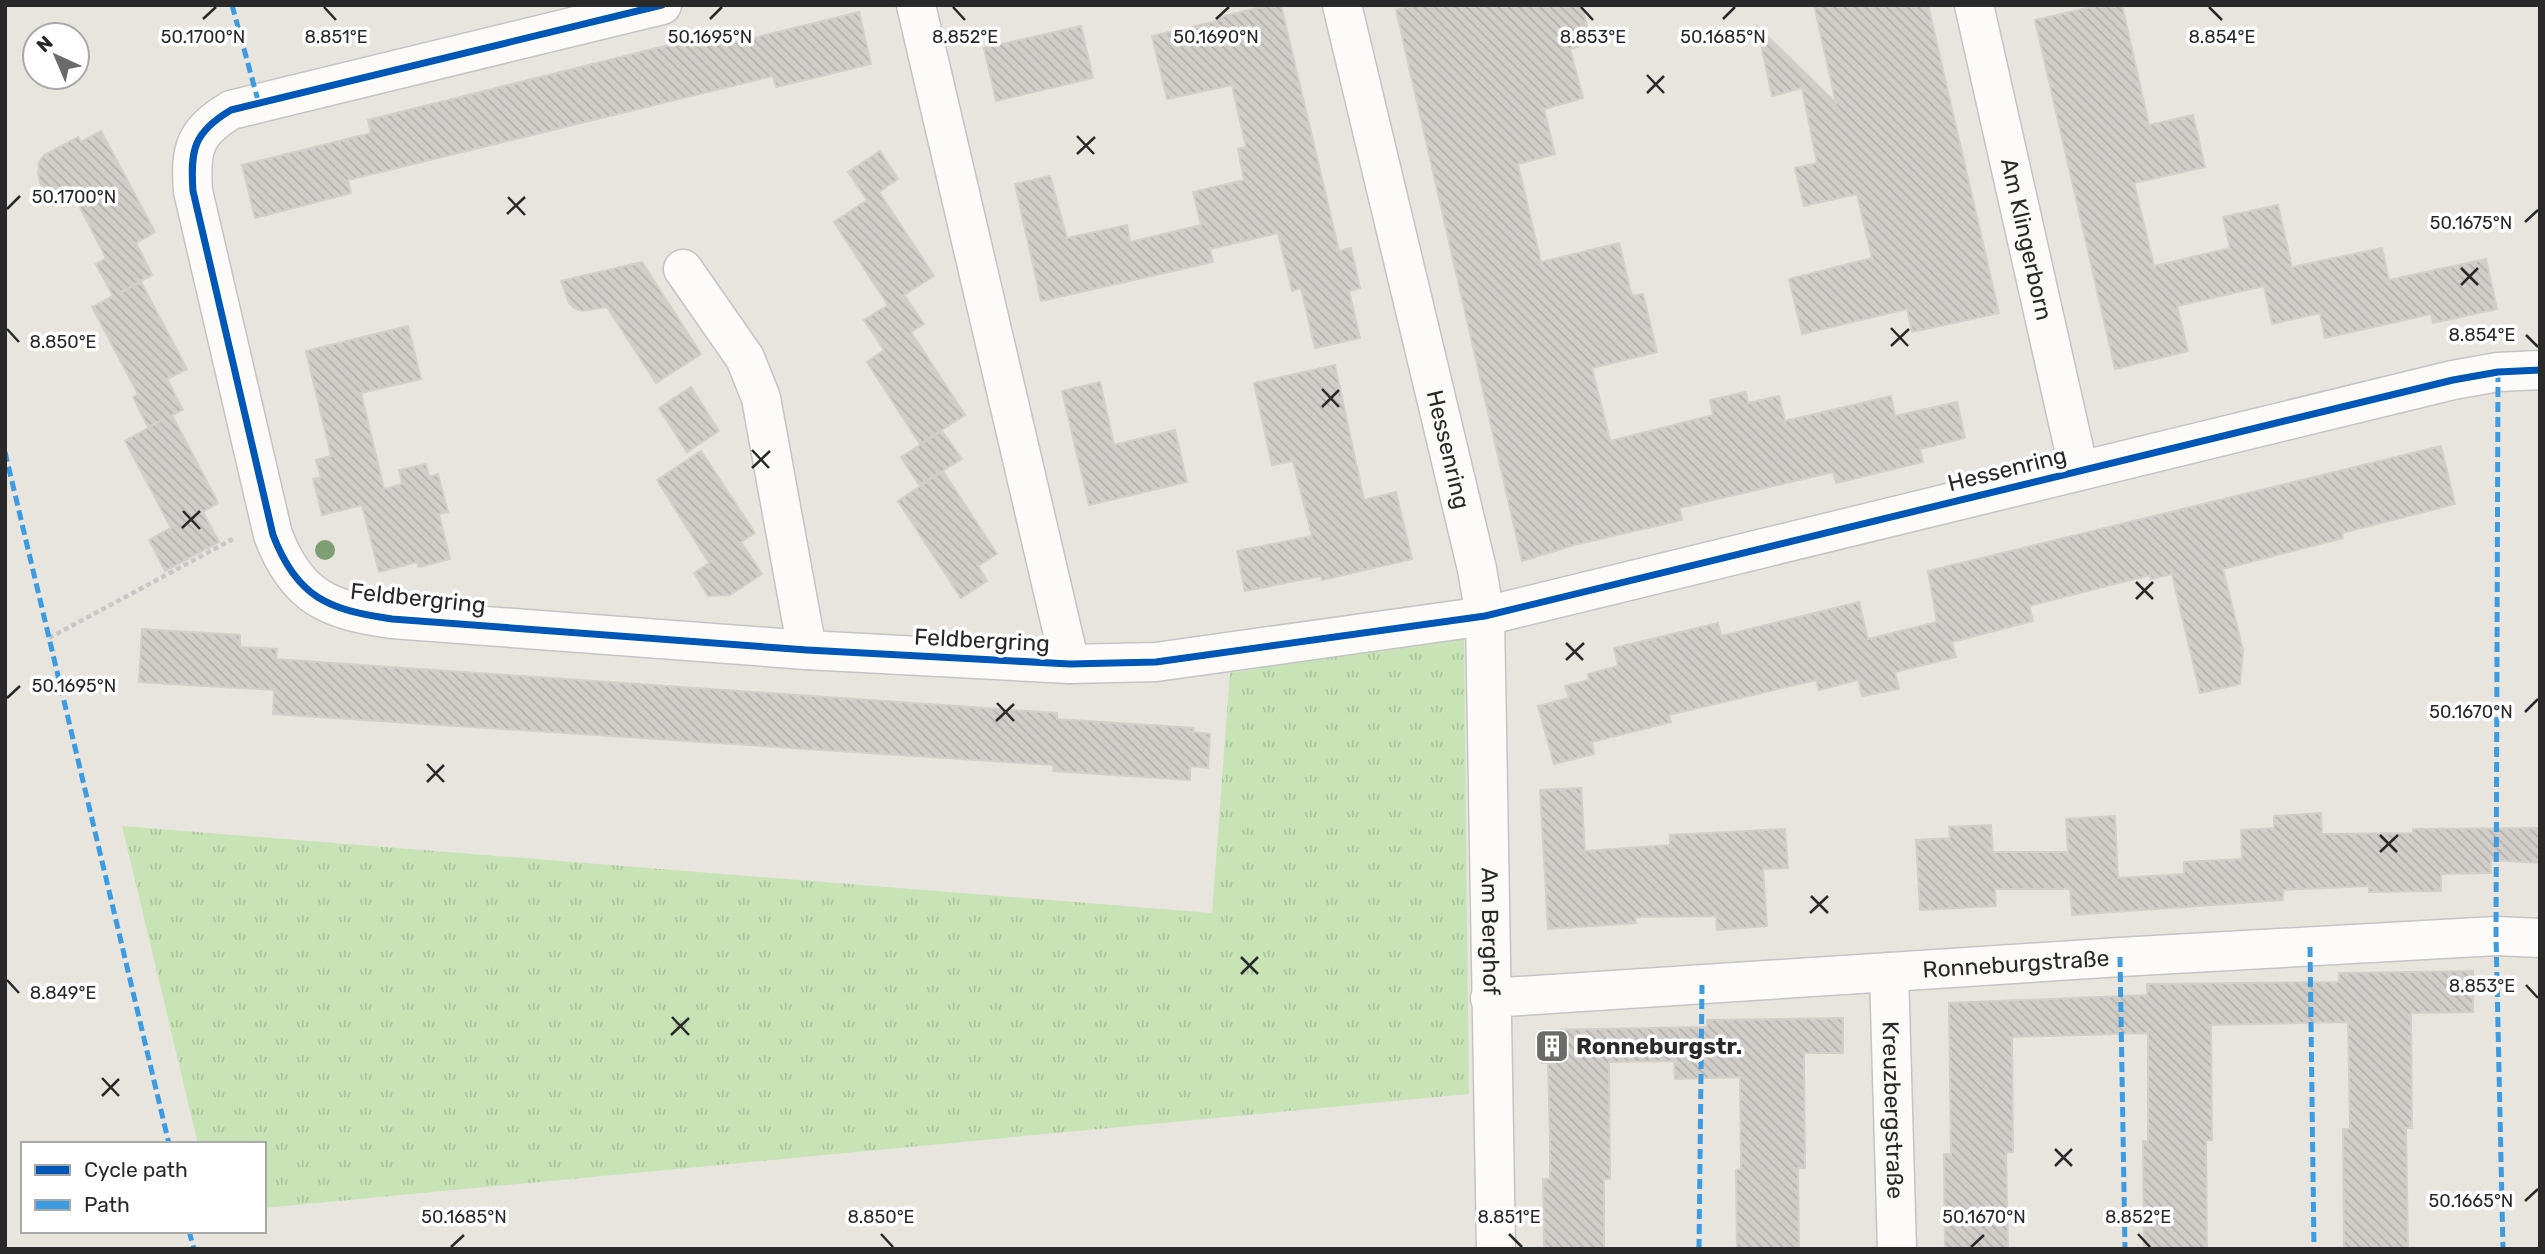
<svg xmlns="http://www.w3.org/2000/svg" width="2545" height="1254" viewBox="0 0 2545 1254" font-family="Rubik,sans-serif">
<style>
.grass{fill:url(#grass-tufts)}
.building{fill:url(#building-back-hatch);stroke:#d3d0cb;stroke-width:2}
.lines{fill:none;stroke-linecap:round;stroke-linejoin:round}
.minor-casing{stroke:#c5c4c4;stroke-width:41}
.path{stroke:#c8c7c7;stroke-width:4.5;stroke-dasharray:5 3.5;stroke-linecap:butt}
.minor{stroke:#fcfbfa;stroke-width:38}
.quiet{stroke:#3d9ce1;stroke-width:5;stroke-dasharray:10 5;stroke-linecap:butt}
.cycleway-casing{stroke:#fff;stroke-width:11}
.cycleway{stroke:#0057b8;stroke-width:7}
.tree{fill:#7d9f73}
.ticks{fill:none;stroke:#292929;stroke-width:2.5}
.labels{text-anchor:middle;stroke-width:7;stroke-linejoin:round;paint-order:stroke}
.street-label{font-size:23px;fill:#292929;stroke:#fff}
.poi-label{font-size:23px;font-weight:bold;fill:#292929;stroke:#fff;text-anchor:start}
.ticks-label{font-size:18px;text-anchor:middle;fill:#292929;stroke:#fff;stroke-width:7;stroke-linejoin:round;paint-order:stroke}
</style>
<defs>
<pattern id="grass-tufts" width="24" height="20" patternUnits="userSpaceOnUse" patternTransform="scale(1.75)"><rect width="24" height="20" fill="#c8e4b7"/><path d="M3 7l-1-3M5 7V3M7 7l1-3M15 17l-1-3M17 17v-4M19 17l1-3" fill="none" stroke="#acc49d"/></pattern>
<pattern id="building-back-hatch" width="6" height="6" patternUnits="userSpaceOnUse" patternTransform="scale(1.75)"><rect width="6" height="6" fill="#d1ceca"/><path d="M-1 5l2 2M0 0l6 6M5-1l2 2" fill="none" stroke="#b3b1ae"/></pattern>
</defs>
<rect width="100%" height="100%" fill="#e8e5df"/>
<path class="grass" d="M1464,635L1469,1094L264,1208V1144H198L122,826L1212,913L1230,673Z"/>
<g class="building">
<path d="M1270,5H1281L1339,251L1351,248L1360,288L1349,291L1360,338L1315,348L1301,288L1292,291L1278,233L1210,249L1213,262L1041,301L1015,184L1050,176L1067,238L1127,225L1130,242L1201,225L1193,192L1244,180L1238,149L1246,147L1232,85L1167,99L1152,36L1217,21L1216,18Z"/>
<path d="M1413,5H1582L1591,43L1570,49L1583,98L1544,109L1555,154L1518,164L1541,262L1619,243L1632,296L1643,294L1657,352L1592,368L1610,441L1713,415L1710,400L1746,392L1748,403L1779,396L1785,421L1891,396L1895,416L1957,402L1965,438L1920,449L1923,462L1836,483L1833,472L1679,508L1682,520L1574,545L1522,561L1396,10Z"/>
<path d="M1814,5H1928L1999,313L1912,332L1907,309L1802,334L1789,279L1872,258L1857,194L1804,206L1795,168L1817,163L1802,88L1772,96L1757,26L1836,103Z"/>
<path d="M2100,5H2122L2149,125L2193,115L2205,167L2134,183L2154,266L2230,248L2223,217L2278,205L2292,267L2382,248L2389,280L2486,259L2497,309L2433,323L2431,314L2325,338L2320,313L2272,324L2264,286L2177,306L2188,351L2115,369L2035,20Z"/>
<path d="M859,12L871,64L776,87L773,76L348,180L351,193L255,218L242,165L371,133L368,120L725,31L728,44Z"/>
<path d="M1081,26L1093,78L996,101L984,48Z"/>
<path d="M101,131L155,232L136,243L152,275L117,294L141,282L187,369L167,379L183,410L172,415L218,503L203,512L219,542L165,571L149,540L171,528L125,441L164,419L148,427L133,397L138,394L92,307L113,296L96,264L106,258L71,190L50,202L40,183L38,173L39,162L44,155L78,137L81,142Z"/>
<path d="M880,151L898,179L879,192L934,276L904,295L924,324L911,332L965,415L920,444L867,362L884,350L864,320L888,305L834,222L867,200L848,172Z"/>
<path d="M642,262L701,354L656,383L607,307L582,311L574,308L569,303L561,281Z"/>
<path d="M408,326L421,379L361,393L384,489L402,484L399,470L426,464L429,477L438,474L448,512L439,514L450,559L419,567L417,562L379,572L362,505L322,515L313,479L321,477L316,460L331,456L306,351Z"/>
<path d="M1335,365L1364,500L1396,492L1412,559L1322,580L1321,576L1245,591L1237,551L1312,536L1293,461L1272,465L1254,383Z"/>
<path d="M1100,382L1114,445L1175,430L1187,482L1089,505L1062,391Z"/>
<path d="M691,387L719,431L687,452L659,408Z"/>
<path d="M942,431L962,459L919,485L901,457Z"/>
<path d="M2441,446L2455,504L2342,533L2343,538L2223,569L2243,650L2240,684L2200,693L2172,574L2151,579L2150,575L2029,606L2033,621L1952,642L1956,657L1895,672L1899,689L1862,696L1858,680L1819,690L1816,680L1669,715L1671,722L1592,742L1594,754L1554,764L1538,706L1569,698L1565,686L1589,680L1588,674L1618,666L1614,648L1718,623L1721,636L1859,602L1868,639L1937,622L1928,571Z"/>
<path d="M701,451L755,533L741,542L762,574L730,595L708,596L694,573L709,563L657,480Z"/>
<path d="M943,471L997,554L978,566L987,581L961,598L898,501Z"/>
<path d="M142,629L240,635V647L277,649L276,659L1057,713V719L1194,728L1193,732L1210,734L1208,768L1190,766V780L1053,771L1054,765L273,714L274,690L139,682Z"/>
<path d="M1581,788L1585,851L1670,845V835L1785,829L1788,868L1763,869L1767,926L1717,930L1716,916L1635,917L1636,923L1548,929L1540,790Z"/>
<path d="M2321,813L2322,834L2413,833V829L2540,828V863L2491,860V873L2441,874V891L2369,892V886L2283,890V900L2072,915L2070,889H1995L1996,906L1920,910L1916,840L1950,838L1949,827L1991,825L1993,852H2068L2066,819L2115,816L2118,878L2184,874V862L2242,859L2241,830L2274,828V816Z"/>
<path d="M2473,971V1012L2411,1013L2412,1128H2406L2408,1249H2344L2343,1129H2350L2348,1022L2211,1025L2212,1140H2206L2207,1249H2144L2143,1141H2148V1033L2012,1037L2013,1152L2006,1153L2008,1249H1945L1944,1154H1951L1949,1003L2147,995V984L2339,982V973Z"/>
<path d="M1843,1018V1053H1804L1805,1168H1798L1799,1249H1737L1736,1170L1741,1169L1740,1077L1675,1079L1674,1061L1609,1062L1610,1179H1604V1249H1544L1543,1179H1550V1141L1548,1063H1542L1541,1030L1707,1027V1020Z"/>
</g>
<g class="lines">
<g class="minor-casing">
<g id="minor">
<path d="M662,5L231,110C194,132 190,149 193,191L273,535C297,598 329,610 392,619L807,650L1070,664L1156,662L1485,616L2453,380L2498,372L2540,370"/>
<path d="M916,5L1070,664"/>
<path id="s1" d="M1342,5L1477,569L1485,616L1496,1249"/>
<path id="s2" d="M1974,5L2079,471"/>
<path d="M683,269L745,358L761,398L807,650"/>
<path id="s3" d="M1889,972L1897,1249"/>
<path id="s4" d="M1490,998L2120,957L2496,936L2540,938"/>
</g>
</g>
<path class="path" d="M49,638L233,539"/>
<use href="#minor" class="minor"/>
<g class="quiet">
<path d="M232,5L259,104"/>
<path d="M2498,372L2496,936L2503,1249"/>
<path d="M5,452L169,1144"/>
<path d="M2310,947L2314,1249"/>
<path d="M2120,957L2125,1249"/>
<path d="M189,1231L194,1249"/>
<path d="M1699,1249L1702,985"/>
</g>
<g class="cycleway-casing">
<path id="cycleway" d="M662,5L231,110C194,132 190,149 193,191L273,535C297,598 329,610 392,619L807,650L1070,664L1156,662L1485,616L2453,380L2498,372L2540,370"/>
</g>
<use href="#cycleway" class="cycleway"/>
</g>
<circle class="tree" cx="325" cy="550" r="10"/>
<path class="ticks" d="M324,7L336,20M953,7L965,20M1581,7L1593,20M2209,7L2222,20M203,19L216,7M710,19L722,7M1216,19L1229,7M1723,19L1735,7M1647,75L1664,93M1647,93L1664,76M1077,136L1094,154M1077,154L1095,137M508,197L525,215M7,209L20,196M507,214L525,197M2525,222L2538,210M2461,268L2478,285M2461,285L2478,268M1891,328L1908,346M7,329L19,342M2526,335L2538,347M1891,346L1909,329M1322,389L1339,407M1322,407L1339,390M752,450L769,468M752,468L770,451M183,511L200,529M182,528L200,511M2136,582L2153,599M2136,599L2153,582M1566,643L1583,660M1566,660L1584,643M7,698L20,686M997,703L1014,721M2525,712L2538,699M996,721L1014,704M427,764L444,782M427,782L444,765M2380,835L2397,852M2380,852L2398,835M1811,896L1828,913M1810,913L1828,896M1241,957L1258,974M1241,974L1258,957M7,980L19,993M2526,985L2538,998M672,1017L689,1035M671,1035L689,1018M102,1078L119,1096M102,1096L119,1079M2055,1149L2072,1166M2055,1166L2072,1149M2525,1201L2538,1189M881,1234L893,1247M1509,1234L1522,1247M2138,1234L2150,1247M451,1247L464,1235M1971,1247L1984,1235"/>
<defs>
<g id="building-square" transform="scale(1.75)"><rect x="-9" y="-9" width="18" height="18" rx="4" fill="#6c6b69" stroke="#fff"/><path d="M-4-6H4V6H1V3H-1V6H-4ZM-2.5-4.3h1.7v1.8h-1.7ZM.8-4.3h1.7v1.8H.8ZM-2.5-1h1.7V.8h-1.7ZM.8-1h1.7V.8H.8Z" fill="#fff"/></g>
</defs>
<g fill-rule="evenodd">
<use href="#building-square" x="1552" y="1046"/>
</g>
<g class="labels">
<g class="street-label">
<text dy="8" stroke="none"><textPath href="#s2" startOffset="240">Am Klingerborn</textPath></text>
<text dy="8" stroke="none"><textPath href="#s1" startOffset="457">Hessenring</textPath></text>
<text transform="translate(2007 469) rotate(-14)" y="8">Hessenring</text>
<text transform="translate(418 598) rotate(6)" y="8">Feldbergring</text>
<text transform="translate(982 640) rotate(3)" y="8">Feldbergring</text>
<text dy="8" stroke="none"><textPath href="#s1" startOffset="943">Am Berghof</textPath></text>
<text dy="8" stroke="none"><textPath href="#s4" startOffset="527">Ronneburgstraße</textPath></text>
<text dy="8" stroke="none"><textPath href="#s3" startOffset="138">Kreuzbergstraße</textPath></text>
</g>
<g class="poi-label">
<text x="1576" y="1054">Ronneburgstr.</text>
</g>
</g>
<g class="ticks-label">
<text x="203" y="43">50.1700°N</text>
<text x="710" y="43">50.1695°N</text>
<text x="1216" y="43">50.1690°N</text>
<text x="1723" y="43">50.1685°N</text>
<text x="2222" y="43">8.854°E</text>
<text x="336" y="43">8.851°E</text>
<text x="965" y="43">8.852°E</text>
<text x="1593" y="43">8.853°E</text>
<text x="74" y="203">50.1700°N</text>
<text x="2471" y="229">50.1675°N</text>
<text x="2482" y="341">8.854°E</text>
<text x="63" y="348">8.850°E</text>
<text x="74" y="692">50.1695°N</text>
<text x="2471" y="718">50.1670°N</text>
<text x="2482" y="992">8.853°E</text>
<text x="63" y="999">8.849°E</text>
<text x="2471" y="1207">50.1665°N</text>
<text x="881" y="1223">8.850°E</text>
<text x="1509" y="1223">8.851°E</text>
<text x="2138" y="1223">8.852°E</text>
<text x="464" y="1223">50.1685°N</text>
<text x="1984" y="1223">50.1670°N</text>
</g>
<rect width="2545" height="1254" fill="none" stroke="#292929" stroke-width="14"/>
<rect x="21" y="1142" width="245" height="91" fill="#ffffff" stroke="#a9a9a9" stroke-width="2"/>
<rect x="35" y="1165" width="35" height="10" fill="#0057b8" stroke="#a9a9a9" stroke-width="2"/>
<text x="84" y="1177" font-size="21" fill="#292929">Cycle path</text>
<rect x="35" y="1200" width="35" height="10" fill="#3d9ce1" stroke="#a9a9a9" stroke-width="2"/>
<text x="84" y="1212" font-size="21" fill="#292929">Path</text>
<g transform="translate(56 56) rotate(316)"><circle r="33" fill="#ffffff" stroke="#a9a9a9" stroke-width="2"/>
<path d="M0-5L12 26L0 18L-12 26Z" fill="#6c6b69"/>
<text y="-10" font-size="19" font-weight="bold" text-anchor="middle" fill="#292929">N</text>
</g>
</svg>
